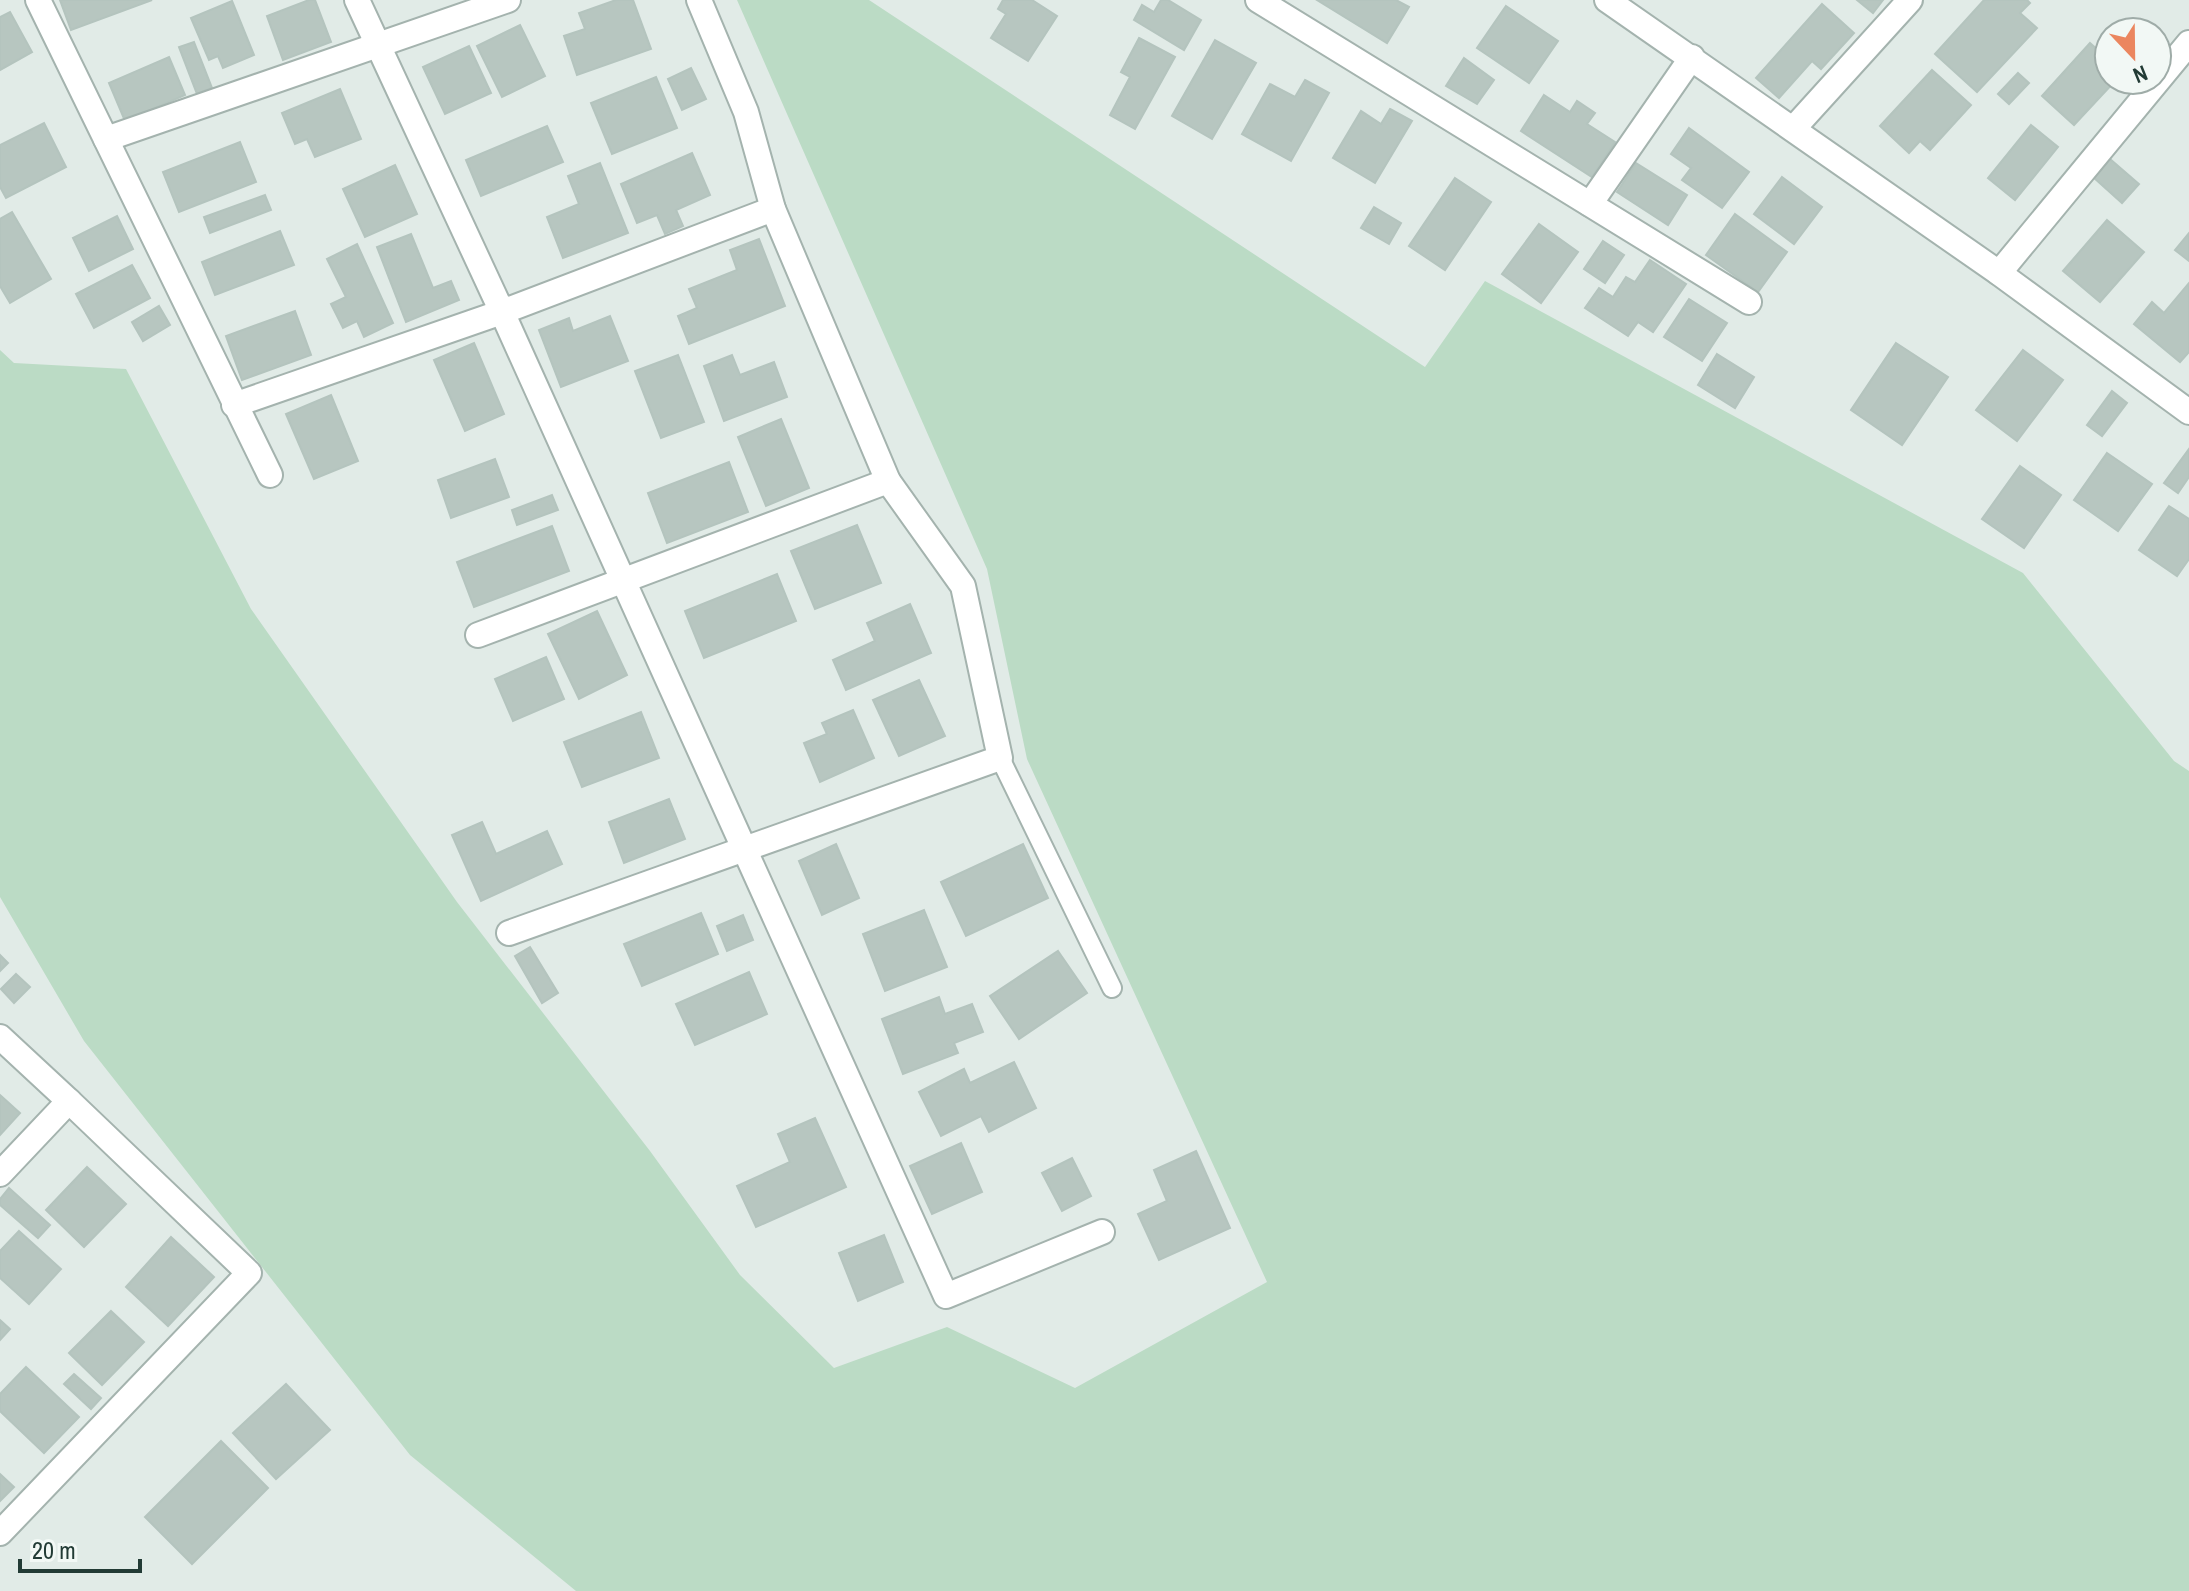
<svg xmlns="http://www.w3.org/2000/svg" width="2189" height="1591" viewBox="0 0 2189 1591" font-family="'Archivo Narrow',sans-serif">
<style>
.green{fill:#bbdbc5}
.building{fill:#b7c6c0;stroke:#b4c4be;stroke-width:2}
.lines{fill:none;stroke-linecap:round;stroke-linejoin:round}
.service-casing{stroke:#a4b3ae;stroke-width:22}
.minor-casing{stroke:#a4b3ae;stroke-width:28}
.service{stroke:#fff;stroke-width:18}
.minor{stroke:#fff;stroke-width:24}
</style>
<rect width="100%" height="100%" fill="#e1ebe7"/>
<path class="green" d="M737,0H869L1425,367L1485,281L2023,573L2174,761L2189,771V1591H576L410,1455L84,1041L0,897V350L14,363L126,369L251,609L457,902L650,1151L740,1275L834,1368L947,1327L1075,1388L1267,1282L1027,759L987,569Z"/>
<g class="building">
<path d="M60,0H152L71,30Z"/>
<path d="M309,0H315L331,42L283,60L267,16Z"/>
<path d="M616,0H633L651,49L577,75L564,36L585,29L579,13Z"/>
<path d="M1003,0H1032L1057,16L1028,61L991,38L1006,14L998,9Z"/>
<path d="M1161,0H1168L1201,20L1184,50L1134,20L1142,5L1154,12Z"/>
<path d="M1317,0H1396L1409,7L1387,43Z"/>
<path d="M1857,0H1883L1873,13Z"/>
<path d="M1984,0H2027L2030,3L2020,13L2037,28L1977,92L1935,54Z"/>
<path d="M232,1L254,55L223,68L218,56L209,60L191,18Z"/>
<path d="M1822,4L1854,33L1821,69L1812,61L1779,98L1756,78Z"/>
<path d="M1506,6L1558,41L1529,83L1477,48Z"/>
<path d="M10,12L32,52L0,70V17Z"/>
<path d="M520,25L545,76L502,97L477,46Z"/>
<path d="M1139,38L1175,57L1135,129L1110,115L1130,77L1121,72Z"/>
<path d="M1215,40L1256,63L1212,139L1172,116Z"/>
<path d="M194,42L212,88L197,94L179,47Z"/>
<path d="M2090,43L2109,60V80H2116L2074,125L2042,96Z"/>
<path d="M469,46L491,93L445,114L423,67Z"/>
<path d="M169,57L185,95L125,121L109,83Z"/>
<path d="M1464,58L1494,80L1477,104L1446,86Z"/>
<path d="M691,68L706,99L682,110L668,79Z"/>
<path d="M1932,70L1971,105L1930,150L1920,141L1909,153L1880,126Z"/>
<path d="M2018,73L2029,83L2009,104L1998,94Z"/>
<path d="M656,77L677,128L612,154L591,103Z"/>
<path d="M1305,80L1329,93L1291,161L1242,134L1270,84L1295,97Z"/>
<path d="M340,89L361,139L315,157L307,139L295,144L282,113Z"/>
<path d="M1544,95L1570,112L1577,101L1595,113L1587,124L1615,142L1592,177L1521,131Z"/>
<path d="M1390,109L1412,121L1375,183L1333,158L1361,111L1381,124Z"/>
<path d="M44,123L66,167L6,198L0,187V145Z"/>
<path d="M2031,125L2058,147L2015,200L1988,178Z"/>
<path d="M547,126L563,162L481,196L466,160Z"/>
<path d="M1689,128L1749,172L1722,208L1682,180L1691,168L1671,154Z"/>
<path d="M240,142L256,182L179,212L163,172Z"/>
<path d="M692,153L710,195L676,210L683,226L665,234L657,215L637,223L621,184Z"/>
<path d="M2110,159L2139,184L2122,203L2094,178Z"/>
<path d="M600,163L628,233L563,258L547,217L579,204L568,176Z"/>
<path d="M1636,163L1687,195L1668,225L1617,192Z"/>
<path d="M395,165L417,214L365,237L343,189Z"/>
<path d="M1782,177L1822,207L1794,244L1754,214Z"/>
<path d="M1455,178L1491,202L1445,270L1409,246Z"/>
<path d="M265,195L271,210L210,233L204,217Z"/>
<path d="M1374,207L1401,223L1389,244L1361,228Z"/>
<path d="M12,212L51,279L10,303L0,286V219Z"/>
<path d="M1735,214L1787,252L1758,292L1706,255Z"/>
<path d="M117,216L133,249L89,271L73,238Z"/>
<path d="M2107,220L2144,252L2100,302L2063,271Z"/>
<path d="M1539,224L1578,252L1541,303L1502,274Z"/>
<path d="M280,231L294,265L215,295L202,262Z"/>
<path d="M2189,233V261L2175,250Z"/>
<path d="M411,234L433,288L451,281L459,300L406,322L377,247Z"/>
<path d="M759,239L785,306L689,344L678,316L697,308L689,289L737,270L730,250Z"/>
<path d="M1603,241L1624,255L1605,283L1584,269Z"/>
<path d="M357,244L393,323L364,337L357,321L343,328L331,304L346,297L327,259Z"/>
<path d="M1650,260L1686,284L1653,332L1638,322L1628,336L1585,308L1599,288L1613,297L1626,277L1635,282Z"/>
<path d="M132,265L150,298L94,328L76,294Z"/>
<path d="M2189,283V352L2180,362L2134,324L2152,302L2164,313Z"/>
<path d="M1689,299L1727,323L1702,361L1664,337Z"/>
<path d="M159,306L170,325L143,341L132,322Z"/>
<path d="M295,311L311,355L242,380L226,336Z"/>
<path d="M610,316L628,361L561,387L539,330L569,318L573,331Z"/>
<path d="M474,343L504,414L465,431L434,360Z"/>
<path d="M1896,343L1948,377L1902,445L1851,410Z"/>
<path d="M2023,350L2063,380L2017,441L1976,410Z"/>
<path d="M1717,354L1754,377L1735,408L1698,385Z"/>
<path d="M678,355L704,422L661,438L635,371Z"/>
<path d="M732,355L740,375L774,362L787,397L724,421L704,366Z"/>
<path d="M2112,391L2127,403L2102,436L2087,425Z"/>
<path d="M331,395L358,461L314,479L286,414Z"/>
<path d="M781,419L809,488L766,506L738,437Z"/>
<path d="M2189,449V477L2178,493L2164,483Z"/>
<path d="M2107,453L2152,484L2118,531L2074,500Z"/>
<path d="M495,459L509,497L451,518L438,480Z"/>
<path d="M729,462L748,512L667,543L648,493Z"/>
<path d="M2020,466L2061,495L2024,548L1982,519Z"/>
<path d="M552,495L558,510L517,525L512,510Z"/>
<path d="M2169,506L2189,519V559L2177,576L2139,550Z"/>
<path d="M857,525L881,583L815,609L791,551Z"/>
<path d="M552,526L569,571L474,607L457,562Z"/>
<path d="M777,574L796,621L704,658L685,611Z"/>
<path d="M910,604L931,653L846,690L833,660L875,641L867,623Z"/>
<path d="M597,611L627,675L579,699L548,634Z"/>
<path d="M546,657L564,699L513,721L495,679Z"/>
<path d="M919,680L945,736L899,756L873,700Z"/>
<path d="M853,710L874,758L820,782L804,743L827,734L822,723Z"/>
<path d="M641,712L659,758L582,787L564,742Z"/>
<path d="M669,799L685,839L624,863L609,822Z"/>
<path d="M482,822L496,854L547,831L562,864L481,901L452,835Z"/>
<path d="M836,844L859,898L822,915L799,861Z"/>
<path d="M1023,844L1048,898L966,936L941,882Z"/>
<path d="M924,910L947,967L885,991L863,934Z"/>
<path d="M701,913L718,954L642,986L624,944Z"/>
<path d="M743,915L753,940L727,951L717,926Z"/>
<path d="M530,947L558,993L542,1003L515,956Z"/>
<path d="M1058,951L1087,993L1019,1039L990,996Z"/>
<path d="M0,955L8,963L0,971Z"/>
<path d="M749,972L767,1014L695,1045L676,1004Z"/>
<path d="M16,974L30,987L14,1003L1,989Z"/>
<path d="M939,997L945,1014L972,1004L983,1032L954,1043L958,1053L903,1074L882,1019Z"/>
<path d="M1014,1062L1036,1108L989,1132L981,1116L941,1136L919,1092L964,1069L970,1083Z"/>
<path d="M0,1095L20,1113L0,1135Z"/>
<path d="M815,1118L846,1187L756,1227L737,1186L790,1162L778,1134Z"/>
<path d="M961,1143L982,1192L932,1214L910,1166Z"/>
<path d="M1196,1151L1230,1228L1159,1260L1138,1214L1167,1201L1154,1170Z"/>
<path d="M1072,1158L1091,1196L1062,1211L1042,1173Z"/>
<path d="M87,1167L126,1204L84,1247L46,1210Z"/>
<path d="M9,1188L50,1225L38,1238L0,1205V1199Z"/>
<path d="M19,1231L61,1269L29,1304L0,1278V1251Z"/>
<path d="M884,1235L903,1282L858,1301L839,1253Z"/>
<path d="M171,1237L214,1277L168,1326L126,1287Z"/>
<path d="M111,1311L144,1342L102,1385L69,1353Z"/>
<path d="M0,1320L10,1329L0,1340Z"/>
<path d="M26,1367L79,1417L44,1453L0,1411V1394Z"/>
<path d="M74,1374L101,1398L91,1409L64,1384Z"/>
<path d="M286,1384L330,1430L276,1479L233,1433Z"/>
<path d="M221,1441L268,1488L192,1564L145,1517Z"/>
<path d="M0,1474L14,1487L0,1501Z"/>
</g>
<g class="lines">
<g class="service-casing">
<path id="service" d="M1000,758L1112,988"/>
</g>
<g class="minor-casing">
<g id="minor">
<path d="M38,0L270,475"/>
<path d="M357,0L502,312L946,1296L1102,1232"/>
<path d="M1258,0L1749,302"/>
<path d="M1607,0L1999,273L2189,412"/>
<path d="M1793,129L1910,0"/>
<path d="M106,139L508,0"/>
<path d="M1590,204L1692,57"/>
<path d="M1999,273L2189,43"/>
<path d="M234,405L502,312L773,209"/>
<path d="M478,635L888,481"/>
<path d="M509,933L1000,758L963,586L888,481L773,209L746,112L699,0"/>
<path d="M0,1037L69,1101L0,1174"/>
<path d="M0,1533L249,1273L69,1101"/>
</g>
</g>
<use href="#service" class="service"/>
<use href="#minor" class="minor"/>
</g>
<g transform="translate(2133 56) rotate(158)"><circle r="38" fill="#f2f8f5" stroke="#9faca8" stroke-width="2"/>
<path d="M0-6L14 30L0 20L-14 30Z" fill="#eb865f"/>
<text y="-12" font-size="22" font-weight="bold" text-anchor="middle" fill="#223b35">N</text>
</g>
<path d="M20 1559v12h120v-12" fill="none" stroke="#223b35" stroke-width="4"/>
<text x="32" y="1559" font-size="24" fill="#223b35" stroke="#f2f8f5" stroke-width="6" paint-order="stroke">20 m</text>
</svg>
